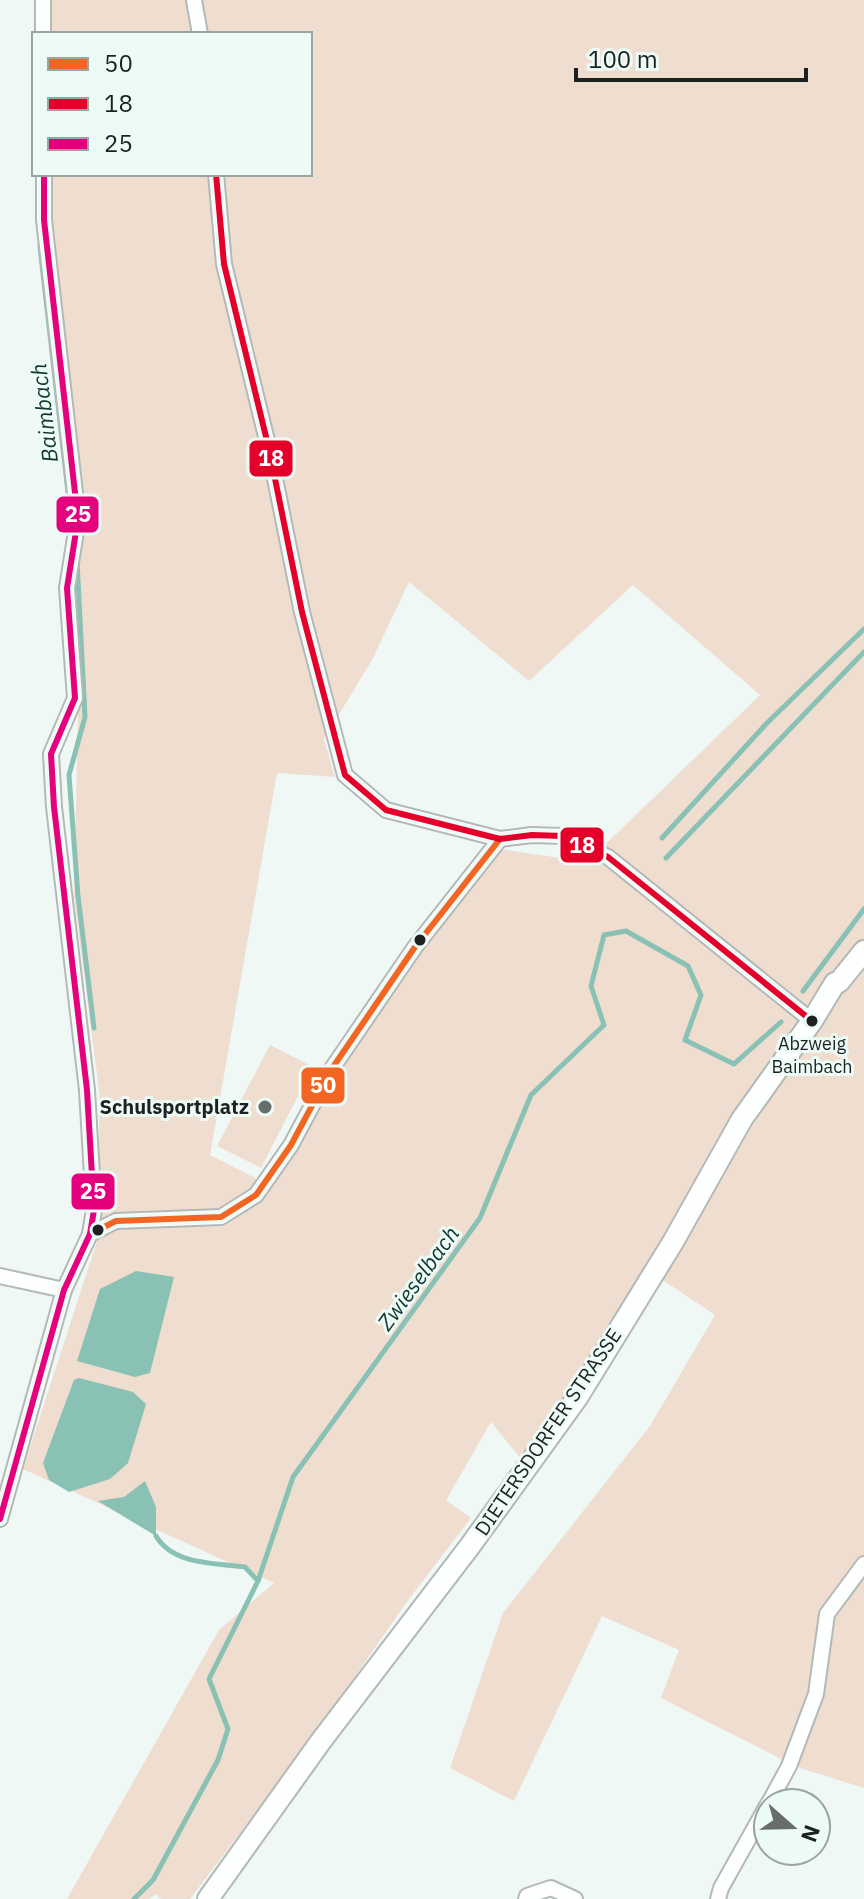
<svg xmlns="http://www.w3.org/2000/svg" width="864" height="1899" viewBox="0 0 864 1899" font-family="'IBM Plex Sans',sans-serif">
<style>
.green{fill:#efddd0;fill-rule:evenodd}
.water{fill:#89c1b4}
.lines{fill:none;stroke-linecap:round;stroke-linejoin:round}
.stream{stroke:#89c1b4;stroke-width:5}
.street-casing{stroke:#b3b9b7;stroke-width:18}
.secondary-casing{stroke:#b3b9b7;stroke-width:24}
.street{stroke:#fdfefe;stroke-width:14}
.secondary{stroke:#fdfefe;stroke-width:20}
.bus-1-casing{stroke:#edfbf7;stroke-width:12}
.bus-2-casing{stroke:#edfbf7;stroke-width:12}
.bus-3-casing{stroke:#edfbf7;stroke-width:12}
.bus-1{stroke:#f26522;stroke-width:6}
.bus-2{stroke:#e4002b;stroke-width:6}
.bus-3{stroke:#e5007d;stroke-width:6}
.bus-dot{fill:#1d2221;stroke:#edfbf7;stroke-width:3}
.poi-dot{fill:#676d6c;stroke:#edfbf7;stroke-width:3}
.labels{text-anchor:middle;stroke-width:6;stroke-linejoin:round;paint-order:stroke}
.bus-label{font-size:18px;fill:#1d2221;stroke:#edfbf7}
.poi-label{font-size:20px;font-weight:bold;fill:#1d2221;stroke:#edfbf7;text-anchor:end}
.street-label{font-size:20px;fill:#1d2221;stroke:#edfbf7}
.water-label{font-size:22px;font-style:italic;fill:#13372f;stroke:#edfbf7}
.line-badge{stroke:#edfbf7;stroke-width:3}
.badge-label{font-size:22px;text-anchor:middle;font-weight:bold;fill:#fff}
</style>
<rect width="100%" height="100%" fill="#f0f8f6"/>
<g class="green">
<path d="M40,0H864V1788L797,1767L661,1698L679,1650L602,1616L514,1801L450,1768L503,1613L650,1426L715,1315L658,1277L529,1469L491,1422L446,1500L471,1518L406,1603L316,1733L190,1899H161L156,1894L149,1899H67L219,1630L274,1583L23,1469L100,1232L99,1090L74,897L79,662L75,445L41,174H310V34H40ZM409,582L529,681L633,585L760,695L587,862L486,847L263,1182L210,1155L277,773L335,777L324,739L372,660Z"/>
<path d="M270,1045L313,1067L261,1168L217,1146Z"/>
</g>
<g class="water">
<path d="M136,1271L174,1277L150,1373L135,1377L77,1361L100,1289Z"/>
<path d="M79,1378L133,1392L146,1404L128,1463L110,1479L69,1492L49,1480L43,1463L74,1380Z"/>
<path d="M145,1481L156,1507V1536L98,1501L124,1497Z"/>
</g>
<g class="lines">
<g class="stream">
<path d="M40,247L72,527"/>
<path d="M77,561L85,717L69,775L78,896L94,1028"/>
<path d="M662,838L767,723L864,629"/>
<path d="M666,858L864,652"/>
<path d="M803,991L864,909"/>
<path d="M156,1536C173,1565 215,1563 245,1567L258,1581"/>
<path d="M134,1899L153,1880L218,1760L228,1729L209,1679L258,1581L293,1477L480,1218L531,1095L604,1025L591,986L604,935L626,931L688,966L701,995L685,1040L734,1064L781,1022"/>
</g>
<g class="street-casing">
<g id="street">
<path d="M43,0V34"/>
<path d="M194,0L200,34"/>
<path d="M216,174L224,264L269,449L302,612L345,775L386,810L500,839L532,835L563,836L608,857L812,1021"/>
<path d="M90,1234L116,1221L221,1217L256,1195L291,1145L331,1070L415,947L500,839"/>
<path d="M0,1276L64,1290"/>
<path d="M0,1519L64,1290L90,1234L94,1210L87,1090L54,807L51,754L75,698L67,588L78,519L44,220V174"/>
<path d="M769,1803L789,1766L816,1694L827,1614L864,1564"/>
<path d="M526,1899L527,1896L551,1888L575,1899"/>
<path d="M718,1899L721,1888L768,1804"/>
</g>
</g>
<g class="secondary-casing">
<path id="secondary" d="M208,1899L321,1741L470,1546L577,1398L673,1242L742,1119L812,1021L835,983L839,982L864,951"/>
</g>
<use href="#street" class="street"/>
<use href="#secondary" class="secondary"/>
<g class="bus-1-casing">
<path id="bus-1" d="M90,1234L116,1221L221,1217L256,1195L291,1145L331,1070L415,947L500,839"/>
</g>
<g class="bus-2-casing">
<path id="bus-2" d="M216,174L224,264L269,449L302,612L345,775L386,810L500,839L532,835L563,836L608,857L812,1021"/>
</g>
<g class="bus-3-casing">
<path id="bus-3" d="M0,1519L64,1290L90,1234L94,1210L87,1090L54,807L51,754L75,698L67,588L78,519L44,220V174"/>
</g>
<use href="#bus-1" class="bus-1"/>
<use href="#bus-2" class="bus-2"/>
<use href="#bus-3" class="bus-3"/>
</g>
<g class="bus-dot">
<circle cx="420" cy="940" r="7"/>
<circle cx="812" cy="1021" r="7"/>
<circle cx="98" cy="1230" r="7"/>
</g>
<circle class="poi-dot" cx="265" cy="1107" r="8"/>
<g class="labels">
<g class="bus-label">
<text x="812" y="1050">Abzweig<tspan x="812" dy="23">Baimbach</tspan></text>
</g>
<g class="poi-label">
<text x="249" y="1114">Schulsportplatz</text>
</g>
<g class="street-label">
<text transform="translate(548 1432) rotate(-56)" y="7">DIETERSDORFER STRASSE</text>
</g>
<g class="water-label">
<text transform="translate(44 413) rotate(-97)" y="8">Baimbach</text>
<text transform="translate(418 1278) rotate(-54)" y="8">Zwieselbach</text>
</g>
</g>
<g class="line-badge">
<rect x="248" y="439" width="46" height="39" rx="8" fill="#e4002b"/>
<rect x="55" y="495" width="45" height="39" rx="8" fill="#e5007d"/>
<rect x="559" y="826" width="46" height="38" rx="8" fill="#e4002b"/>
<rect x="300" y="1066" width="46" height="39" rx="8" fill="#f26522"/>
<rect x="70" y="1172" width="46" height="39" rx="8" fill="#e5007d"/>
</g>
<g class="badge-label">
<text x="271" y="466">18</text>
<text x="78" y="522">25</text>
<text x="582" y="853">18</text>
<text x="323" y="1093">50</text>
<text x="93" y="1199">25</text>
</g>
<rect x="32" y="32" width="280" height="144" fill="#edfbf7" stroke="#9aa4a1" stroke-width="2"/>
<rect x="48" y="58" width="40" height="12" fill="#f26522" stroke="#9aa4a1" stroke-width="2"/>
<text x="104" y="72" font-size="24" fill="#1d2221">50</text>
<rect x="48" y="98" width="40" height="12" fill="#e4002b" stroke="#9aa4a1" stroke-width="2"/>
<text x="104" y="112" font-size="24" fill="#1d2221">18</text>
<rect x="48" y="138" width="40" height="12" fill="#e5007d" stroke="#9aa4a1" stroke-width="2"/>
<text x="104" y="152" font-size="24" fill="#1d2221">25</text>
<g transform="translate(792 1827) rotate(110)"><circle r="38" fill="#edfbf7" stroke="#9aa4a1" stroke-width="2"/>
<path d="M0-6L14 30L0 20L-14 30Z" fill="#676d6c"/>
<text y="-12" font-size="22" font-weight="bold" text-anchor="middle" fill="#1d2221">N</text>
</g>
<path d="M576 68v12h230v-12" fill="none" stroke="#1d2221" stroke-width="4"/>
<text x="588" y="68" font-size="24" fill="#1d2221" stroke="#edfbf7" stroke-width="6" paint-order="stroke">100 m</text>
</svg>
